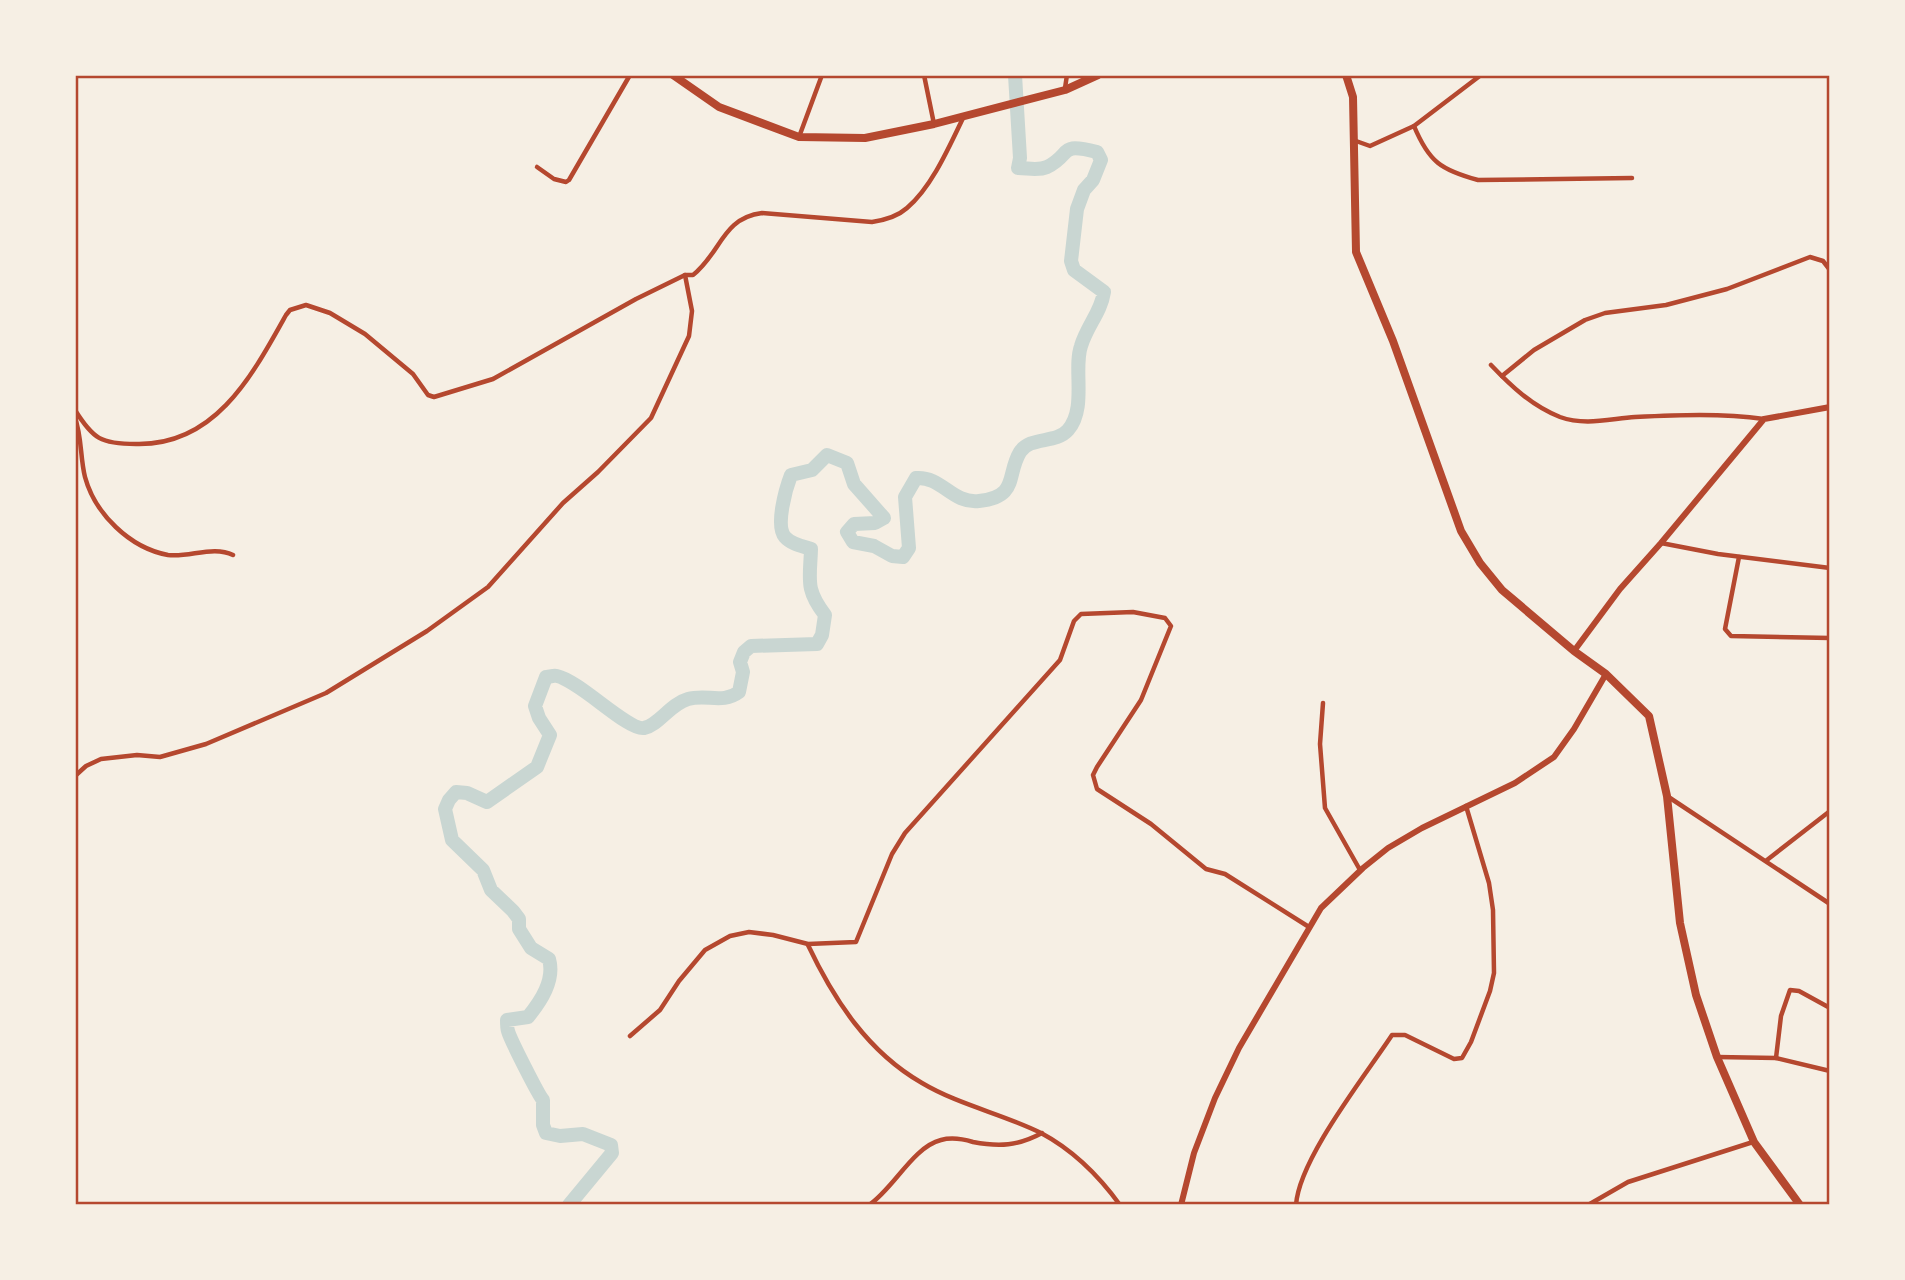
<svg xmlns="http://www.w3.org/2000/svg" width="1905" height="1280" viewBox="0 0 1905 1280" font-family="'Archivo Narrow',sans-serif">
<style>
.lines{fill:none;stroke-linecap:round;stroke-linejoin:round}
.river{stroke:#c9d6d2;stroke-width:14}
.minor{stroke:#b5482f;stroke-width:4.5}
.tertiary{stroke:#b5482f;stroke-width:6}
.primary{stroke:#b5482f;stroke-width:8}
.neatline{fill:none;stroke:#b5482f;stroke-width:2.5}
</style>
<rect width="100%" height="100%" fill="#f6efe4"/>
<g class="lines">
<path class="river" d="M569,1205L612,1153L611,1145L583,1134L560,1136L546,1133L543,1125V1100C539,1096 510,1039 508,1031C507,1028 507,1022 507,1020L528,1017C541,1001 555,980 549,959L531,948L519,929V919L513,911L491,890L483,870L452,840L445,809L449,800L456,792L467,793L487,802L537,767L550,735L539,718L535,706L546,677C550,677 553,675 557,676C580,681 628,731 644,728C659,725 670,704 688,699C707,694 723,704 739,692L743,672L740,662L744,652L751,646L817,644L822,635L825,615C805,589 810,580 811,549C802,546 791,544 785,537C775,526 786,488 791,475L812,470L827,455L847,463L854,484L884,518L875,523L854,524L847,532L853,542L874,546L892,556L903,557L909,548L905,497L916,478C942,476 952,504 979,501C1019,497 1006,475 1020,452C1030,436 1056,444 1068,430C1087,408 1073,369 1081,346C1087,326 1101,312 1104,292L1074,270L1071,261L1077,209L1084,190L1093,180L1101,160L1097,152C1057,142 1073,154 1047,167C1038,171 1028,168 1018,168L1020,158L1015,75"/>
<g class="minor">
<path d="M924,75L934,124"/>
<path d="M1065,88L1067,75"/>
<path d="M1414,126C1429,162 1441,170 1478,180L1632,178"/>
<path d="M799,137L822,75"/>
<path d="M1356,141L1370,146L1414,126L1481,75"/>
<path d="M537,167L554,179L566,182L569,180L630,75"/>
<path d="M1491,365C1511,386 1532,406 1560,417C1585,426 1609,419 1635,417C1677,415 1722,413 1764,419"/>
<path d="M1502,376L1534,350L1585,320L1605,313L1666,305L1727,289L1810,257L1823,261L1830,270"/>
<path d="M75,410C93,439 101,444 136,444C215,446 252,376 286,315L290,310L306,305L330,313L365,334L413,374L428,395L434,397L493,379L636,299L685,275H693C721,253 722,218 762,213L872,222C885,220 897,217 907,208C932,187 950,145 964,116"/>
<path d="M75,418C82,437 80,457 85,477C95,514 130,548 168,555C189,558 213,545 233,555"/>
<path d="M1661,543L1718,554L1830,568"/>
<path d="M1739,557L1725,629L1731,636L1830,638"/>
<path d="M1323,703L1320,744L1325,808L1360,870"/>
<path d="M75,776L86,766L101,759L137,755L160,757L206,744L326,693L427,631L488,587L563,503L598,472L651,418L689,336L692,311L685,275"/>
<path d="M1667,796L1830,904"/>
<path d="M1767,860L1830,811"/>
<path d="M808,945C834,1000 868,1052 922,1083C959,1105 1003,1114 1041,1133C1073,1150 1099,1176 1120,1205"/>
<path d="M630,1036L660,1010L679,981L705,950L730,936L749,932L773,935L808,944L856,942L892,854L905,833L1060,660L1074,621L1081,614L1133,612L1165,618L1171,626L1141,700L1097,767L1093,775L1097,789L1151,824L1206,869L1225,874L1309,927"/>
<path d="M1717,1057L1776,1058L1830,1071"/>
<path d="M1776,1058L1781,1016L1790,990L1799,991L1830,1008"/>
<path d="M869,1205C894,1188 913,1147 941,1140C952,1137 963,1139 973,1142C999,1147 1018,1146 1042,1133"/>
<path d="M1296,1205C1299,1159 1365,1076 1392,1035H1405L1454,1059L1462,1058L1471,1042L1490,991L1494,973L1493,910L1489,883L1466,806"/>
<path d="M1588,1205L1628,1182L1753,1142"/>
</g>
<g class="tertiary">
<path d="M1574,651L1620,589L1661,543L1764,419L1830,407"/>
<path d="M1181,1205L1194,1153L1215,1098L1239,1048L1321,908L1363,868L1388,848L1422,828L1515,783L1554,757L1574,729L1606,674"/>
</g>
<g class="primary">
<path d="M673,75L719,107L799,137L865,138L934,124L1065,90L1098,75"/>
<path d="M1346,75L1353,97L1356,252L1393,341L1461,531L1480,563L1502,590L1574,651L1606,674L1649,716L1667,796L1680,923L1696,995L1717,1057L1754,1142L1800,1205"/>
</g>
</g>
<rect width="1905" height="1280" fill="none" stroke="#f6efe4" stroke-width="154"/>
<rect x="77" y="77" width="1751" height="1126" class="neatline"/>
</svg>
